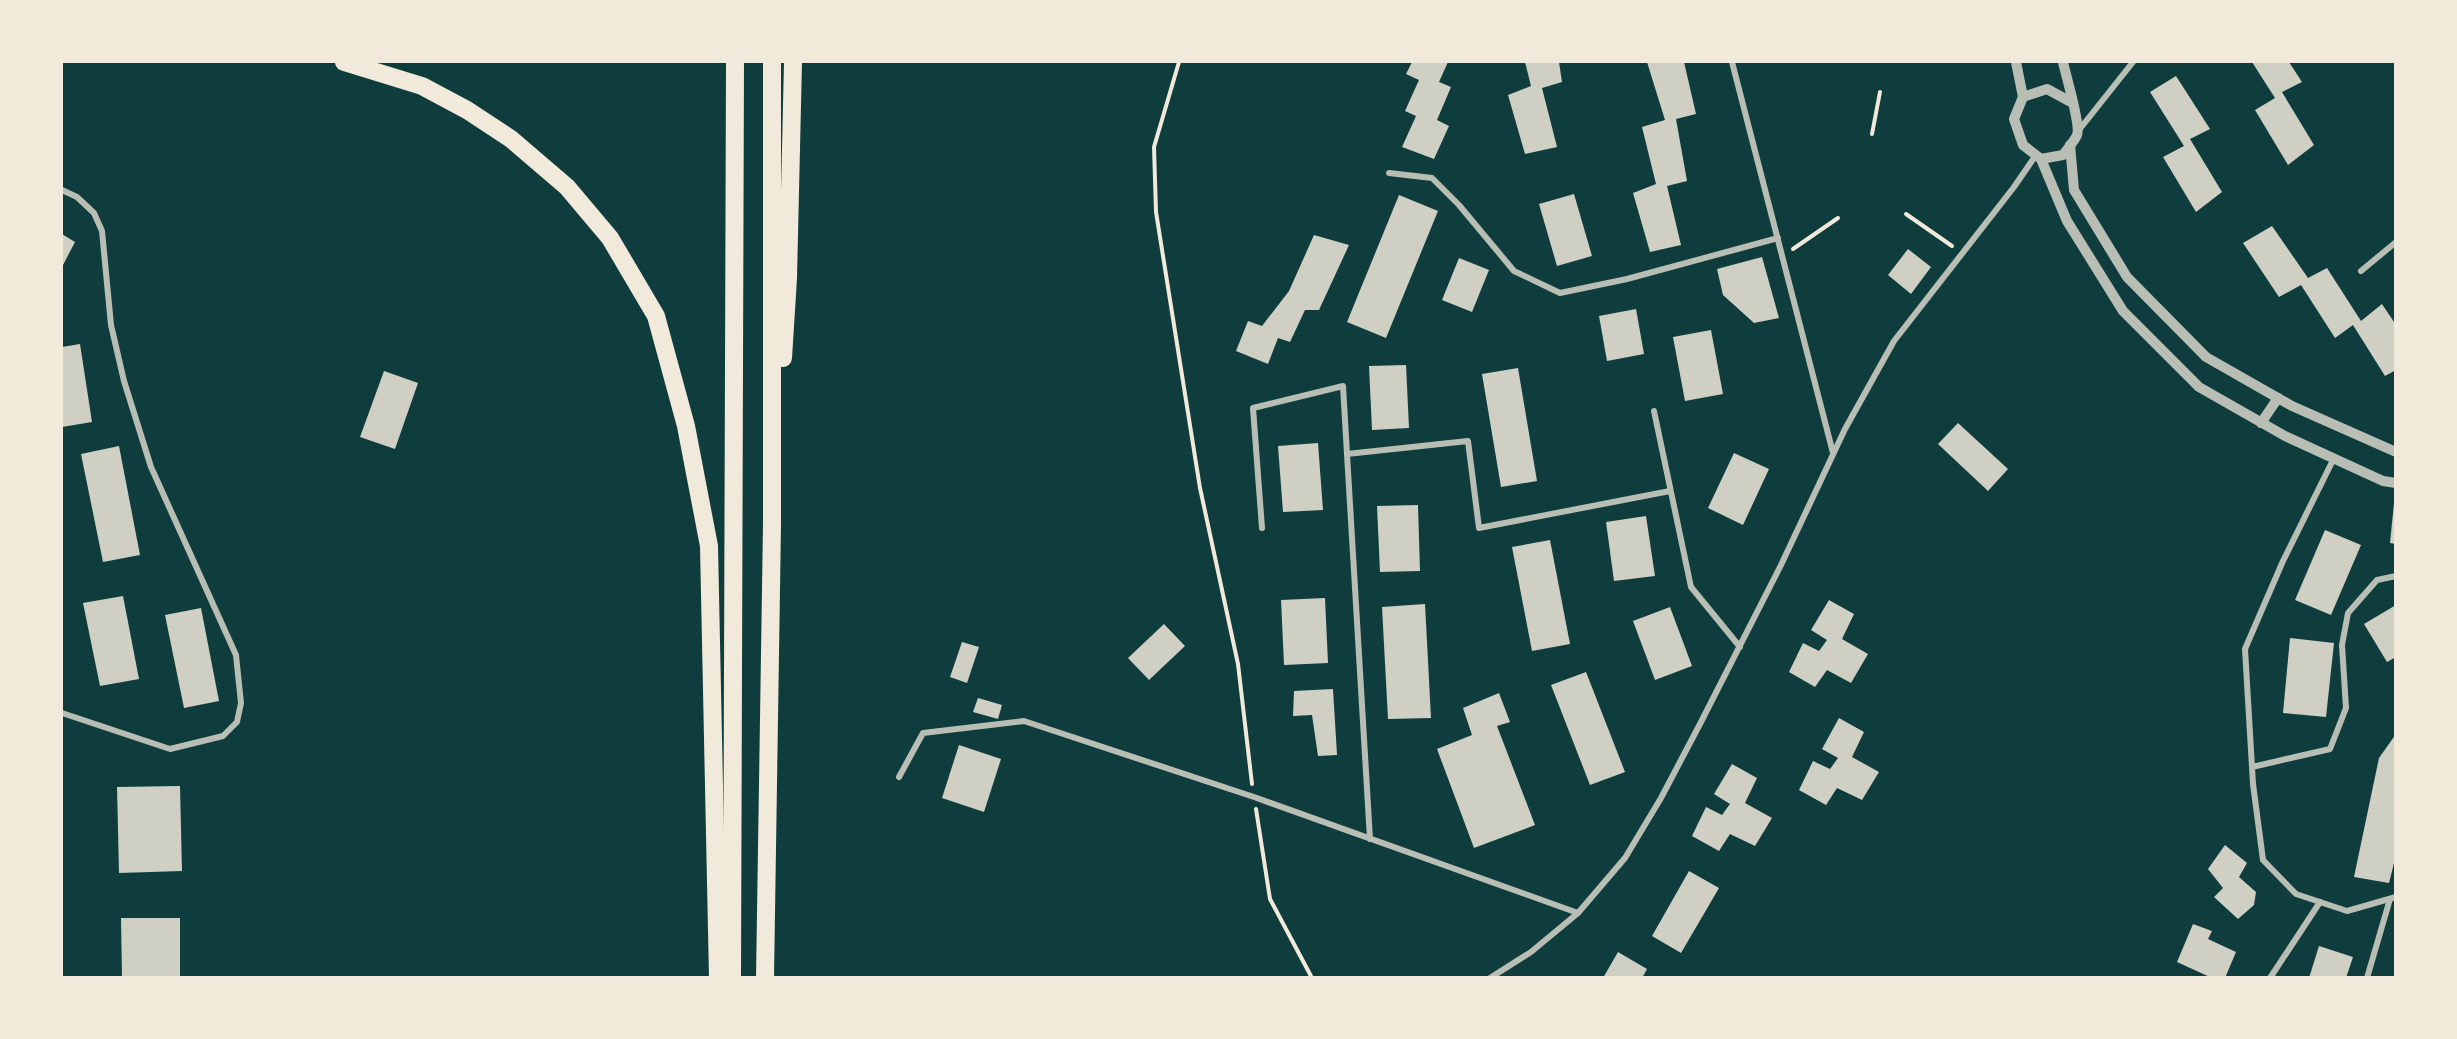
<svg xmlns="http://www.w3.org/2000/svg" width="2457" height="1039" viewBox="0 0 2457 1039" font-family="'Space Grotesk',sans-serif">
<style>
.building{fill:#cfcfc3}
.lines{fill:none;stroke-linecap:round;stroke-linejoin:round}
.path{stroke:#f1e9da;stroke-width:4}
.minor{stroke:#b8beb3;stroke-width:6}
.tertiary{stroke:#b8beb3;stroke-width:10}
.motorway{stroke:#f1e9da;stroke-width:18}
</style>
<rect width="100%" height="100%" fill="#0f3d3e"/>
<g class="building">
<path d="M1412,62H1448L1439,82L1451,87L1437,120L1449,126L1434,159L1402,147L1416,116L1405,111L1419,80L1406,74Z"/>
<path d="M1525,62H1559L1562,82L1542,88L1557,147L1525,154L1508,95L1531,86Z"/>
<path d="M1647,62H1684L1696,114L1676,119L1687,181L1667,186L1681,245L1650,252L1633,193L1656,184L1642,127L1665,120Z"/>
<path d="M2252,62H2289L2302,82L2282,92L2314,145L2288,165L2255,110L2275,98Z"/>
<path d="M2176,76L2210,129L2190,139L2222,192L2196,212L2163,157L2184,146L2150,92Z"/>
<path d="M1574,194L1592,256L1557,266L1539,204Z"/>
<path d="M1399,195L1438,211L1386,338L1347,322Z"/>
<path d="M2272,226L2308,278L2327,268L2361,321L2382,304L2396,325V370L2385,376L2353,325L2335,338L2301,285L2279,297L2243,243Z"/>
<path d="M62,234L75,242L62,267Z"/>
<path d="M1314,235L1349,245L1319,310H1305L1290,342L1278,338L1268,364L1236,351L1248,321L1262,326L1289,291Z"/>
<path d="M1908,249L1931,267L1911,294L1888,275Z"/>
<path d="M1762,257L1779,318L1754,323L1723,295L1717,269Z"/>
<path d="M1459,258L1489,270L1472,312L1442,300Z"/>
<path d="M1636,309L1644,354L1607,361L1599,316Z"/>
<path d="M1711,330L1723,394L1685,401L1673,337Z"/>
<path d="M80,344L92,422L62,427V347Z"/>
<path d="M1406,365L1409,428L1372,430L1369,366Z"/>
<path d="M1518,368L1537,481L1501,487L1482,374Z"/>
<path d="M384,371L418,383L395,449L360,437Z"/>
<path d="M1958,423L2008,469L1988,491L1938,444Z"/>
<path d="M1318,443L1323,510L1283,512L1278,446Z"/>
<path d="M119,446L140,555L103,562L81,454Z"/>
<path d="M1734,453L1769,469L1743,525L1708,508Z"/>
<path d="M2394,503H2396V544L2390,543Z"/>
<path d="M1418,505L1420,571L1380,572L1377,506Z"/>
<path d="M1646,516L1655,576L1614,581L1606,522Z"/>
<path d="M2325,530L2361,545L2331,615L2295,600Z"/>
<path d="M1550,540L1570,644L1532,651L1512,547Z"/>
<path d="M123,596L139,679L100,686L83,603Z"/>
<path d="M1325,598L1328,663L1284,665L1281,600Z"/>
<path d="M1829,600L1854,614L1842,639L1868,654L1851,683L1827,670L1815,687L1789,672L1803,643L1819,651L1827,640L1811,630Z"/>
<path d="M1425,604L1431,718L1388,719L1382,607Z"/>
<path d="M2396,605V657L2387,662L2364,624Z"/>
<path d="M1670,607L1692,666L1655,680L1633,621Z"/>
<path d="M201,608L219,701L184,708L165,615Z"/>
<path d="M1164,624L1185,646L1149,680L1128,658Z"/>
<path d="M2290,638L2334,643L2326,717L2283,713Z"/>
<path d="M962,642L979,647L967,683L950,677Z"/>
<path d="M1586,672L1625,772L1590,785L1551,685Z"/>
<path d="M1333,689L1337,755L1318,756L1312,715L1293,716L1294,691Z"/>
<path d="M1499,693L1510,722L1497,726L1535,825L1474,848L1437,749L1472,735L1463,708Z"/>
<path d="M978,698L1002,705L998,719L973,712Z"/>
<path d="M1839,718L1864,732L1852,757L1879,772L1862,800L1837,788L1826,805L1799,790L1813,761L1830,769L1838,758L1822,749Z"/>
<path d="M2396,734V855L2389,883L2354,877L2379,758Z"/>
<path d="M959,745L1001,759L984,812L942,798Z"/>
<path d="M1732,764L1757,778L1745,803L1772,818L1755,846L1730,834L1719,851L1692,836L1706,807L1722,815L1730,804L1714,794Z"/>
<path d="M180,786L182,871L119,873L117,787Z"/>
<path d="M2225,845L2247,863L2239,877L2256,892L2254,905L2238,919L2214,897L2223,888L2208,869Z"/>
<path d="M1689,871L1719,888L1681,953L1652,936Z"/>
<path d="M121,918H180V978H122Z"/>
<path d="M2193,924L2212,931L2208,939L2236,952L2225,978H2212L2177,962Z"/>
<path d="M2319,946L2353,957L2346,978H2309Z"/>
<path d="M1618,952L1647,969L1642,978H1603Z"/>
</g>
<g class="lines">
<g class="path">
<path d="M1179,62L1154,147L1156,212L1200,488L1238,664L1252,784"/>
<path d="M1872,134L1880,92"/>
<path d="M1906,214L1952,246"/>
<path d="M1793,249L1838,218"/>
<path d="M1256,809L1270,899L1312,978"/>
</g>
<g class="minor">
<path d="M1732,62L1833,453"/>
<path d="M2079,130L2133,62"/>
<path d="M1389,173L1432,178L1459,205L1514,271L1560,293L1627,279L1778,238"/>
<path d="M62,190L77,197L94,213L102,231L111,325L124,381L151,467L236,655L241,703L237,722L223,736L170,749L62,713"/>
<path d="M2361,271L2396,242"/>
<path d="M1654,411L1691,587L1740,647"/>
<path d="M2334,458L2283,561L2245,649L2253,784L2263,860L2296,894L2347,911L2396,897"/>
<path d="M1262,528L1253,408L1343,386L1347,454"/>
<path d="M2252,767L2330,749L2346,708L2342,645L2348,613L2377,580L2396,576"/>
<path d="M899,777L923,733L1024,721L1254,797L1578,913"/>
<path d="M1370,839L1347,454L1468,441L1479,528L1670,491"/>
<path d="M1490,978L1531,952L1578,913L1625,858L1661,798L1701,722L1781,565L1845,429L1894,341L2014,187L2036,155"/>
<path d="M2270,978L2320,902"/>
<path d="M2367,978L2390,899"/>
</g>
<g class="tertiary">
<path d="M2016,62L2023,97L2014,119L2023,145L2041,159L2067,221L2123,311L2199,387L2285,436L2383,481L2396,483"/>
<path d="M2023,97L2047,89L2071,102"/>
<path d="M2070,145L2074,190L2127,277L2206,357L2292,406L2396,452"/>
<path d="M2041,159L2063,155C2067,149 2074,142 2077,135C2081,126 2066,76 2063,62"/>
<path d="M2261,423L2278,398"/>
</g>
<g class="motorway">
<path d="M344,62L422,86L467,110L511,139L567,187L610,238L656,316L686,426L709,546L718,978"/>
<path d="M783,358L788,278L793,62"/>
<path d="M732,978L735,62"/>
<path d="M765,978L772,524V62"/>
</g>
</g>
<rect width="2457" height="1039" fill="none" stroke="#f1e9da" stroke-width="126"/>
</svg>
